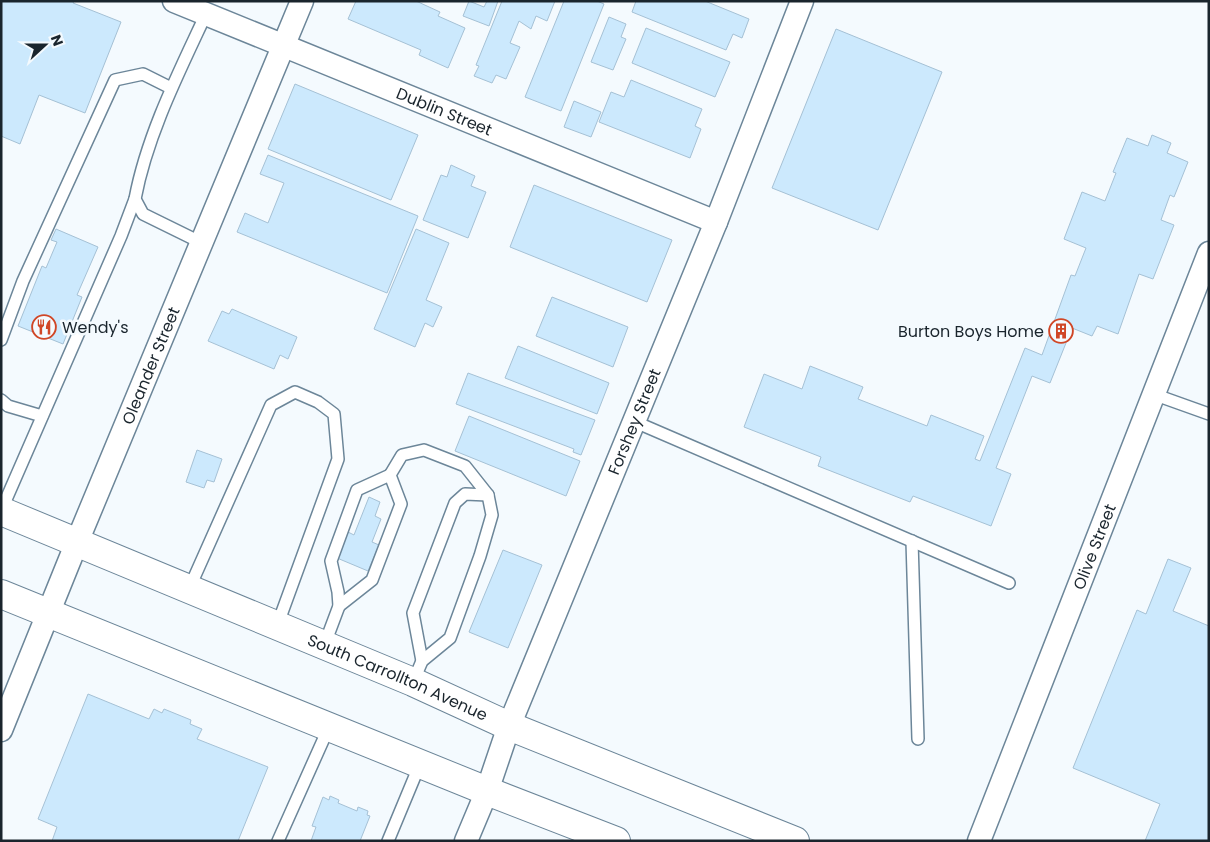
<svg xmlns="http://www.w3.org/2000/svg" width="1210" height="842" viewBox="0 0 1210 842" font-family="Poppins,sans-serif">
<style>
.building{fill:#cce9fd;stroke:#a5c1d5}
.lines{fill:none;stroke-linecap:round;stroke-linejoin:round}
.lane-casing{stroke:#6c8699;stroke-width:14}
.street-casing{stroke:#6c8699;stroke-width:25}
.secondary-casing{stroke:#6c8699;stroke-width:30}
.lane{stroke:#fff;stroke-width:11}
.street{stroke:#fff;stroke-width:22}
.secondary{stroke:#fff;stroke-width:28}
.labels{text-anchor:middle;stroke-width:5;stroke-linejoin:round;paint-order:stroke}
.street-label{font-size:16px;fill:#1a252d;stroke:#f4fafe}
.poi-label{font-size:16px;fill:#1a252d;stroke:#f4fafe;text-anchor:start}
</style>
<rect width="100%" height="100%" fill="#f4fafe"/>
<g class="building">
<path d="M1,1H74L73,3L121,22L85,113L39,95L20,144L1,136Z"/>
<path d="M356,1H416L440,12L438,16L465,28L448,68L419,55L421,50L348,19Z"/>
<path d="M469,1L484,7L487,1H498L489,26L463,16Z"/>
<path d="M502,1H555L547,21L536,16L531,29L519,21L510,43L520,47L506,79L496,75L492,83L474,76L479,66L476,65Z"/>
<path d="M564,1H597L604,4L561,111L525,97Z"/>
<path d="M636,1H705L749,19L742,38L733,34L726,50L632,12Z"/>
<path d="M609,17L626,24L621,37L626,39L613,70L591,62Z"/>
<path d="M646,28L730,62L715,97L632,63Z"/>
<path d="M836,29L942,72L878,230L772,188Z"/>
<path d="M631,80L702,109L695,126L701,129L690,158L599,122L611,92L624,97Z"/>
<path d="M295,84L418,135L391,200L268,149Z"/>
<path d="M574,101L601,112L591,137L564,127Z"/>
<path d="M1152,135L1171,143L1167,153L1188,162L1174,197L1170,195L1161,220L1174,225L1153,279L1139,274L1118,334L1097,326L1092,336L1072,328L1050,383L1032,376L996,468L1011,474L991,526L913,496L910,502L818,466L821,457L744,427L764,374L802,389L810,366L863,387L858,399L927,426L931,415L984,436L975,459L980,461L1025,348L1042,355L1071,275L1075,276L1086,248L1064,239L1082,192L1105,201L1116,173L1113,172L1127,138L1148,146Z"/>
<path d="M268,155L418,216L387,293L237,232L245,213L268,223L284,183L260,174Z"/>
<path d="M451,165L475,176L471,186L486,192L468,238L423,220L441,175L447,177Z"/>
<path d="M534,185L672,240L647,302L510,247Z"/>
<path d="M56,229L98,247L77,295L82,297L63,344L18,326L42,266L46,268L57,242L51,240Z"/>
<path d="M416,229L449,243L426,300L442,307L433,327L425,323L415,347L374,329Z"/>
<path d="M552,297L628,327L613,367L536,336Z"/>
<path d="M232,309L297,337L288,359L280,355L274,369L208,341L222,311L229,314Z"/>
<path d="M518,346L609,383L597,414L505,378Z"/>
<path d="M468,373L595,420L581,455L573,452L574,449L456,404Z"/>
<path d="M469,416L580,461L566,496L455,451Z"/>
<path d="M197,450L222,459L214,482L207,480L204,488L186,482Z"/>
<path d="M369,497L380,502L375,516L381,519L372,542L379,545L368,571L337,558L348,532L354,535Z"/>
<path d="M503,550L542,565L508,648L469,632Z"/>
<path d="M1168,559L1191,568L1173,611L1209,626V841H1145L1160,804L1073,768L1137,610L1146,614Z"/>
<path d="M88,694L149,719L154,709L162,713L164,709L191,720L190,724L202,729L197,739L268,767L238,841H52L57,827L38,819Z"/>
<path d="M330,796L339,800L338,803L357,811L358,807L368,811L367,815L370,816L360,841H311L316,827L312,826L323,797L329,800Z"/>
</g>
<g class="lines">
<g class="lane-casing">
<g id="lane">
<path d="M202,243L143,214L135,199C147,135 179,72 206,14"/>
<path d="M1,340L23,281L115,80L143,74L171,88"/>
<path d="M1153,394L1209,414"/>
<path d="M1,400L8,406L42,416"/>
<path d="M633,421L1009,583"/>
<path d="M1,511L121,236L135,199"/>
<path d="M912,541L918,739"/>
<path d="M189,589L271,405L295,392L318,402L334,414L338,459L277,626"/>
<path d="M339,606L372,580L401,504L390,475L402,455L424,450L465,466L488,495L492,515L480,556L450,638L422,661L413,682"/>
<path d="M324,646L339,606L338,592L331,561L357,490L390,475"/>
<path d="M422,661L413,613L455,503L465,494L488,495"/>
<path d="M278,841L329,727"/>
<path d="M388,841L420,764"/>
</g>
</g>
<g class="street-casing">
<g id="street">
<path id="s1" d="M174,1L716,222"/>
<path id="s2" d="M1,730L77,542L302,1"/>
<path id="s3" d="M466,841L487,791L509,726L716,222L802,1"/>
<path id="s4" d="M979,841L1209,253"/>
</g>
</g>
<g class="secondary-casing">
<g id="secondary">
<path id="s5" d="M1,511L413,682L509,726L795,841"/>
<path d="M1,594L487,791L616,841"/>
</g>
</g>
<use href="#lane" class="lane"/>
<use href="#street" class="street"/>
<use href="#secondary" class="secondary"/>
</g>
<defs>
<g id="restaurant-ring" transform="scale(1.25)"><circle r="9.5" fill="#f4fafe" stroke="#d04626" stroke-width="1.5"/><path d="M-5-6h1v4h1v-4h1v4h1v-4h1v5L-1.5 .5V6h-2V.5L-5-1ZM5-6V6H3V1.5H1.5Q1.5-4 5-6Z" fill="#d04626"/></g>
<g id="building-ring" transform="scale(1.25)"><circle r="9.5" fill="#f4fafe" stroke="#d04626" stroke-width="1.5"/><path d="M-4-6H4V6H1V3H-1V6H-4ZM-2.5-4.3h1.7v1.8h-1.7ZM.8-4.3h1.7v1.8H.8ZM-2.5-1h1.7V.8h-1.7ZM.8-1h1.7V.8H.8Z" fill="#d04626"/></g>
</defs>
<g fill-rule="evenodd">
<use href="#restaurant-ring" x="44" y="327"/>
<use href="#building-ring" x="1061" y="331"/>
</g>
<g class="labels">
<g class="street-label">
<text dy="6" stroke="none"><textPath href="#s1" startOffset="292">Dublin Street</textPath></text>
<text dy="6" stroke="none"><textPath href="#s2" startOffset="394">Oleander Street</textPath></text>
<text dy="6" stroke="none"><textPath href="#s3" startOffset="452">Forshey Street</textPath></text>
<text dy="6" stroke="none"><textPath href="#s4" startOffset="316">Olive Street</textPath></text>
<text dy="6" stroke="none"><textPath href="#s5" startOffset="430">South Carrollton Avenue</textPath></text>
</g>
<g class="poi-label">
<text x="62" y="333">Wendy's</text>
<text x="1044" y="337" text-anchor="end">Burton Boys Home</text>
</g>
</g>
<rect width="1210" height="842" fill="none" stroke="#1a252d" stroke-width="5"/>
<g transform="translate(45 45) rotate(69)" stroke="#f4fafe" stroke-width="4" paint-order="stroke">
<path d="M0-4L9 19L0 12L-9 19Z" fill="#1a252d"/>
<text y="-8" font-size="14" font-weight="bold" text-anchor="middle" fill="#1a252d">N</text>
</g>
</svg>
